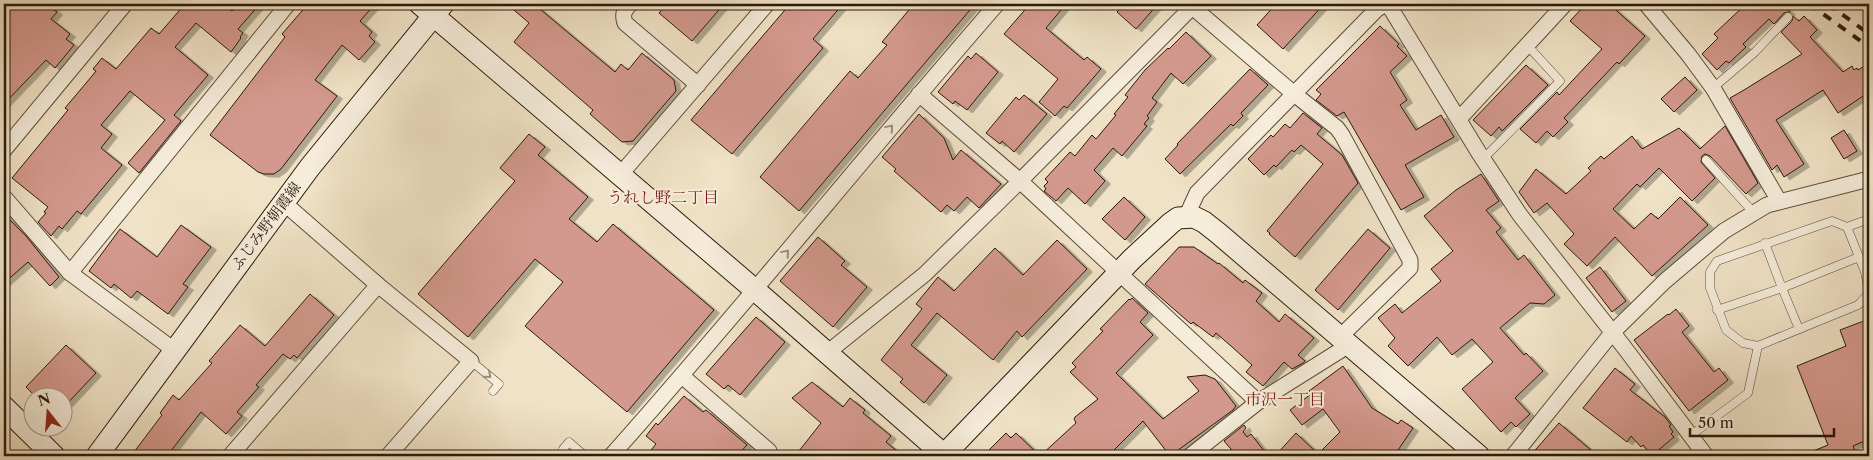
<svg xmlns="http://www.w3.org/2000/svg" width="1873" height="460" viewBox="0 0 1873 460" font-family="'Libre Caslon Text','Noto Serif JP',serif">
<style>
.building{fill:#d4998e;stroke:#2a1a0d;filter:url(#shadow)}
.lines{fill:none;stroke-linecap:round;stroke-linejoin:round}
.lane-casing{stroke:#5c4c3b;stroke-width:9}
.street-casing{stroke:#5c4c3b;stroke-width:17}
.secondary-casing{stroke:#2a1a0d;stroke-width:23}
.lane{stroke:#f5ecda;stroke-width:8}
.street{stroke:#f5ecda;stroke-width:15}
.secondary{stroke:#f5ecda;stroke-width:21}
.rail{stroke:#2a1a0d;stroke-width:4;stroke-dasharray:9 9;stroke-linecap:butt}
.oneway{stroke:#9a8e7e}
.labels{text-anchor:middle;stroke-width:4;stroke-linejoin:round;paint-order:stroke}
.street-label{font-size:15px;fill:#2a1a0d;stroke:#f5ecda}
.neighbourhood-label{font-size:16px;fill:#7a1f14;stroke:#f5ecda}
</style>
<defs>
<filter id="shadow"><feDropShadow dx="5.5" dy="3" stdDeviation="0" flood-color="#0004"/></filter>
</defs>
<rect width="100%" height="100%" fill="#f0e2c6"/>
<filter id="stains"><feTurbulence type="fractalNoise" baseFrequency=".004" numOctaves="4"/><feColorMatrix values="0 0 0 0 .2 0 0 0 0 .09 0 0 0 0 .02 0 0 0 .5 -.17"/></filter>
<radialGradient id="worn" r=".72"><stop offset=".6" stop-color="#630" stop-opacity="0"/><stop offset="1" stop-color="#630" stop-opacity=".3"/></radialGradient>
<g class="building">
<path d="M4,4H47L57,12L51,19L70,34L66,39L74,45L55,68L46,60L4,104Z"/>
<path d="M185,4H223L232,11L237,4H260L238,29L243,33L240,37L241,38L231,52L196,23L175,47L208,75L174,115L181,121L139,173L128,163L165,120L130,91L101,125L112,134L101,148L122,165L81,214L77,211L62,229L59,226L51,236L38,222L46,213L44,212L48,207L12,178L68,110L65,108L92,76L96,71L93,69L102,58L116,69L151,28L159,34Z"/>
<path d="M308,4H375L360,21L372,32L369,36L375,42L359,60L342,45L315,80L337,96L281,169L274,174H264L258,172L210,135L285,37L282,34Z"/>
<path d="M507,4H534L615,72L621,64L628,70L642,53L674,80L676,91L633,141L622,142L590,114L593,110L514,42L529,23Z"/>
<path d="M667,4H724L692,41L659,13Z"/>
<path d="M790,4H843L813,39L823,48L732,154L691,120Z"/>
<path d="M914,4H975L799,211L760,177L850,71L858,78L887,45L882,42Z"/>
<path d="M1030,4H1066L1046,28L1084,60L1087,57L1101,69L1067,108L1064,106L1055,116L1039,102L1058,79L1004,34Z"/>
<path d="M1124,4H1158L1136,29L1117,12Z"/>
<path d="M1276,4H1324L1283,49L1257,25Z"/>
<path d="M1586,4H1609L1645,36L1619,64L1617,62L1564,118L1568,122L1553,137L1547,131L1536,143L1520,129L1557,92L1559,95L1602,49L1570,21Z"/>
<path d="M1746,4H1785L1783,6L1790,12L1784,13L1774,24L1769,19L1743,44L1746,47L1729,63L1726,61L1717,70L1702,54L1718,38L1714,34Z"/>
<path d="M1793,16L1799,21L1804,16L1817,30L1810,37L1843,72L1852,66L1854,70L1857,68L1858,70L1869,63V92L1838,113L1823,90L1776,120L1804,164L1784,177L1777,165L1772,170L1730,98L1744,90L1802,54L1781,32L1792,21Z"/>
<path d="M1380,26L1399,44L1397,46L1407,56L1390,72L1407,100L1400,105L1416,130L1441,115L1454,137L1405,165L1424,197L1401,210L1344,112L1337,116L1316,100L1321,94L1316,90Z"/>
<path d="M1186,32L1211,56L1183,84L1171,73L1152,98L1157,102L1147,116L1149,118L1144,124L1147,126L1122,156L1113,148L1094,170L1105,181L1085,204L1068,188L1056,201L1044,191L1046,189L1044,186L1048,182L1045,179L1070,152L1075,156L1092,135L1096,139L1116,115L1114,114L1128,97L1125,95L1145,70L1168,48L1169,49Z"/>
<path d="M976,53L998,72L967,110L955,101L953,104L938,92L968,56L971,59Z"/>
<path d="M1526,65L1548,85L1502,131L1499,127L1491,136L1473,120Z"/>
<path d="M1250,69L1268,85L1241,113L1243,116L1233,126L1231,124L1180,174L1165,159L1178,145L1177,144Z"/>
<path d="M1685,77L1697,90L1674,112L1661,99Z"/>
<path d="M1024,95L1047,114L1014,152L1002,141L1000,144L986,133L1016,97L1019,100Z"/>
<path d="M1303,113L1322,128L1317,134L1342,155L1358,183L1295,257L1269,234L1270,233L1267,231L1323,164L1301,145L1294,152L1292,150L1276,167L1274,165L1264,175L1248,159L1271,135L1273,137L1285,124L1290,128Z"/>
<path d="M919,114L944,138L953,160L961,150L1001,184L979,208L967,197L954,211L947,205L941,212L894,171L896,169L882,157Z"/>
<path d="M1725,126L1758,183L1746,194L1710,156L1705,154L1702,156L1701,162L1715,178L1692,201L1659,168L1640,187L1637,184L1613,209L1634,229L1651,213L1658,219L1680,197L1708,225L1652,276L1615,237L1587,266L1564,244L1574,234L1547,203L1534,213L1519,192L1536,169L1566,194L1591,171L1588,168L1601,156L1604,159L1632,136L1642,149L1679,128L1700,149Z"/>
<path d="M1844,130L1857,151L1844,159L1831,138Z"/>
<path d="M529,134L545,147L538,155L588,197L569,219L597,242L613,224L714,310L627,412L525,326L563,282L535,259L468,337L418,294L515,181L500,168Z"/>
<path d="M1481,174L1499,201L1486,210L1501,228L1496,232L1518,260L1524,255L1555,295L1544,304L1530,303L1500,328L1524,355L1526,353L1543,371L1515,398L1530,414L1516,427L1511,422L1501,432L1462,389L1493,362L1472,339L1452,355L1437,337L1408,366L1388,346L1395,338L1378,318L1395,304L1402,313L1441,281L1431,269L1453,251L1424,216L1456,190Z"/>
<path d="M1124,197L1145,217L1125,240L1102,219Z"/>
<path d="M4,214L26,236L59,277L50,286L28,262L4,283Z"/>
<path d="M181,225L211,247L183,284L188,287L168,314L137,291L131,298L114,284L111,288L89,271L120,229L157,257Z"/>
<path d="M1368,229L1390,248L1338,310L1315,290Z"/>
<path d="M818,237L845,261L841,265L867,287L833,327L780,281Z"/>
<path d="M1057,240L1087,269L1022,337L1017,331L993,360L937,313L911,345L947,375L924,403L900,382L903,379L881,360L922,309L916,304L938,277L954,291L995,248L1023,275Z"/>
<path d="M1179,247H1194L1218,264L1219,263L1243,283L1245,280L1262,293L1256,301L1279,322L1285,314L1314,338L1298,355L1305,361L1303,363L1292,369L1284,362L1263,386L1246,372L1252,365L1231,346L1216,333L1213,337L1193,322L1191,324L1145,284Z"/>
<path d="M1600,267L1626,301L1612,312L1586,278Z"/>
<path d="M310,294L334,315L297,358L294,355L290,359L283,354L256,385L259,387L237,412L242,416L226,434L201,412L167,456H131L162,415L160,413L173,395L179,400L212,363L209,361L240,325L265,346Z"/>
<path d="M1132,298L1148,313L1140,322L1153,335L1116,373L1163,419L1199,391L1187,377L1205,375L1215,379L1236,406L1233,410L1170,456L1143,421L1108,456H983L1006,433L1011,438L1016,433L1040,456L1076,423L1074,419L1075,417L1098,399L1070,372L1076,367L1072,363L1103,331L1100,329L1129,299L1130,300Z"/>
<path d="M1676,309L1689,326L1682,332L1714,372L1719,368L1728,380L1689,411L1634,340L1668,314L1669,315Z"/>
<path d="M756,317L785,342L740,395L728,385L724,389L706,374Z"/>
<path d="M1869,319V439L1853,446L1857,456H1801L1828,445L1797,366L1846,346L1840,330Z"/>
<path d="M66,345L96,373L62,409V398H37L26,387Z"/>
<path d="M1343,366L1372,408L1398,424L1401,420L1413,428L1394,456H1275L1296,433L1318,454L1340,432L1323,409L1302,425L1290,410L1311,394L1309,391Z"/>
<path d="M1615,368L1635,384L1630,390L1665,417L1671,425L1669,426L1673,432L1671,434L1674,437L1655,453L1653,451L1650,453L1643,445L1641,447L1631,436L1627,442L1583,408Z"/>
<path d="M812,382L843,407L850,398L865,410L863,413L891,436L886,442L903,456H795L821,423L792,398Z"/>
<path d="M684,396L703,412L706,410L747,445L737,456H646L656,444L646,436L656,423L658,425Z"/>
<path d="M1559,423L1566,429L1598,456H1530Z"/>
<path d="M1244,425L1246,428L1243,432L1247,437L1251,434L1268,456H1237L1224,441Z"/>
</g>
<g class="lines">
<g class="lane-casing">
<g id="lane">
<path d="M1713,88L1755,52L1788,17"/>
<path d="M1483,159L1560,81L1527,45"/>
<path d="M1706,160L1753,212"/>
<path d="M1832,221L1847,227L1865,272L1869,293L1858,305L1758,346L1743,343L1726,330L1710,288V272L1717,261Z"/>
<path d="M1847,227L1869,219"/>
<path d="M1765,243L1782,288L1799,329"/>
<path d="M1717,310L1782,288L1859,257"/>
<path d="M471,361L499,384L493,391"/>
<path d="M1690,436L1748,393L1758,346"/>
<path d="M563,449L569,442L585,456"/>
</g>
</g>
<g class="street-casing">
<g id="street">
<path d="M630,4C624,11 622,14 625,23L698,85"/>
<path d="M1189,4L1293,93L1337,128L1342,135L1410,260V268L1340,337"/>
<path d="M1388,4L1479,153L1520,215L1624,347L1706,456"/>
<path d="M1646,4L1688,54L1713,88L1779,201"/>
<path d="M919,94L1020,181L1258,402"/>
<path d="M1459,119L1565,4"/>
<path d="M4,150L125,4"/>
<path d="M620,175L767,4"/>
<path d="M4,197L70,273L174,350"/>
<path d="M284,203L378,285L471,361L388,456"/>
<path d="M1186,217L1197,193L1377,9L1386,4"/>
<path d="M70,273L288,4"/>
<path d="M827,353L925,274L1020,181L1195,4"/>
<path d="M682,376L769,451L764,456"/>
<path d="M230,456L378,285"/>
<path d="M611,456C743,308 867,153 997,4"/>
<path d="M1190,456L1258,402L1349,345"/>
<path d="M1513,456L1612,333L1665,281L1724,231L1767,205L1869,179"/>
</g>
</g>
<g class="secondary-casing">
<g id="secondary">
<path d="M420,4L755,290L944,455"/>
<path d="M4,407L54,456"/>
<path d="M97,456L310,167L443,4"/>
<path d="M943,456L1132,259L1171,223L1178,218L1194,217L1204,222L1218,233L1479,456"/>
</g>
</g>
<use href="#lane" class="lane"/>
<use href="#street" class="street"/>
<use href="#secondary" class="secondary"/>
<g class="rail">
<path d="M1809,4L1869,47"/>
<path d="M1828,4L1869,34"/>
</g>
</g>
<defs><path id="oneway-chevron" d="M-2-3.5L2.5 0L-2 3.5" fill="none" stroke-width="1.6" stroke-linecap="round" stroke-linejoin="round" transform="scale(1.25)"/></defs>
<g class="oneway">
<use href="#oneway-chevron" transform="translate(890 128) rotate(-50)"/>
<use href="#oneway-chevron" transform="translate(786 253) rotate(-50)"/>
<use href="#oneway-chevron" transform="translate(488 375) rotate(40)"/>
</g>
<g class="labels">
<g class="street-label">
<text transform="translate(266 226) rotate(-53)" y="5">ふじみ野朝霞線</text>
</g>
<g class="neighbourhood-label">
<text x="663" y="203">うれし野二丁目</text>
<text x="1285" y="405">市沢一丁目</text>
</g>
</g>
<rect width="1873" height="460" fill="none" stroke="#f0e2c6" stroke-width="20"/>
<rect x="5" y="5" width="1863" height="450" fill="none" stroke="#2a1a0d" stroke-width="2.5"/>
<rect x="10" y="10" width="1853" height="440" fill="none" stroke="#2a1a0d"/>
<g transform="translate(48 412) rotate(343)"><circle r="24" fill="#f5ecda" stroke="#a49888"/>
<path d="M0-4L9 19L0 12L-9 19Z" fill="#8f2418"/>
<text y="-8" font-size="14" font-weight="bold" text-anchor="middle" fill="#2a1a0d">N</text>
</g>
<path d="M1690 428v8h144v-8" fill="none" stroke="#2a1a0d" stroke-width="2.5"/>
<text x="1698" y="428" font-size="15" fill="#2a1a0d" stroke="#f5ecda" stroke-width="4" paint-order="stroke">50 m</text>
<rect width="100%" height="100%" filter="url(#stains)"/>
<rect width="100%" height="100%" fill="url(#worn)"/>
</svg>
